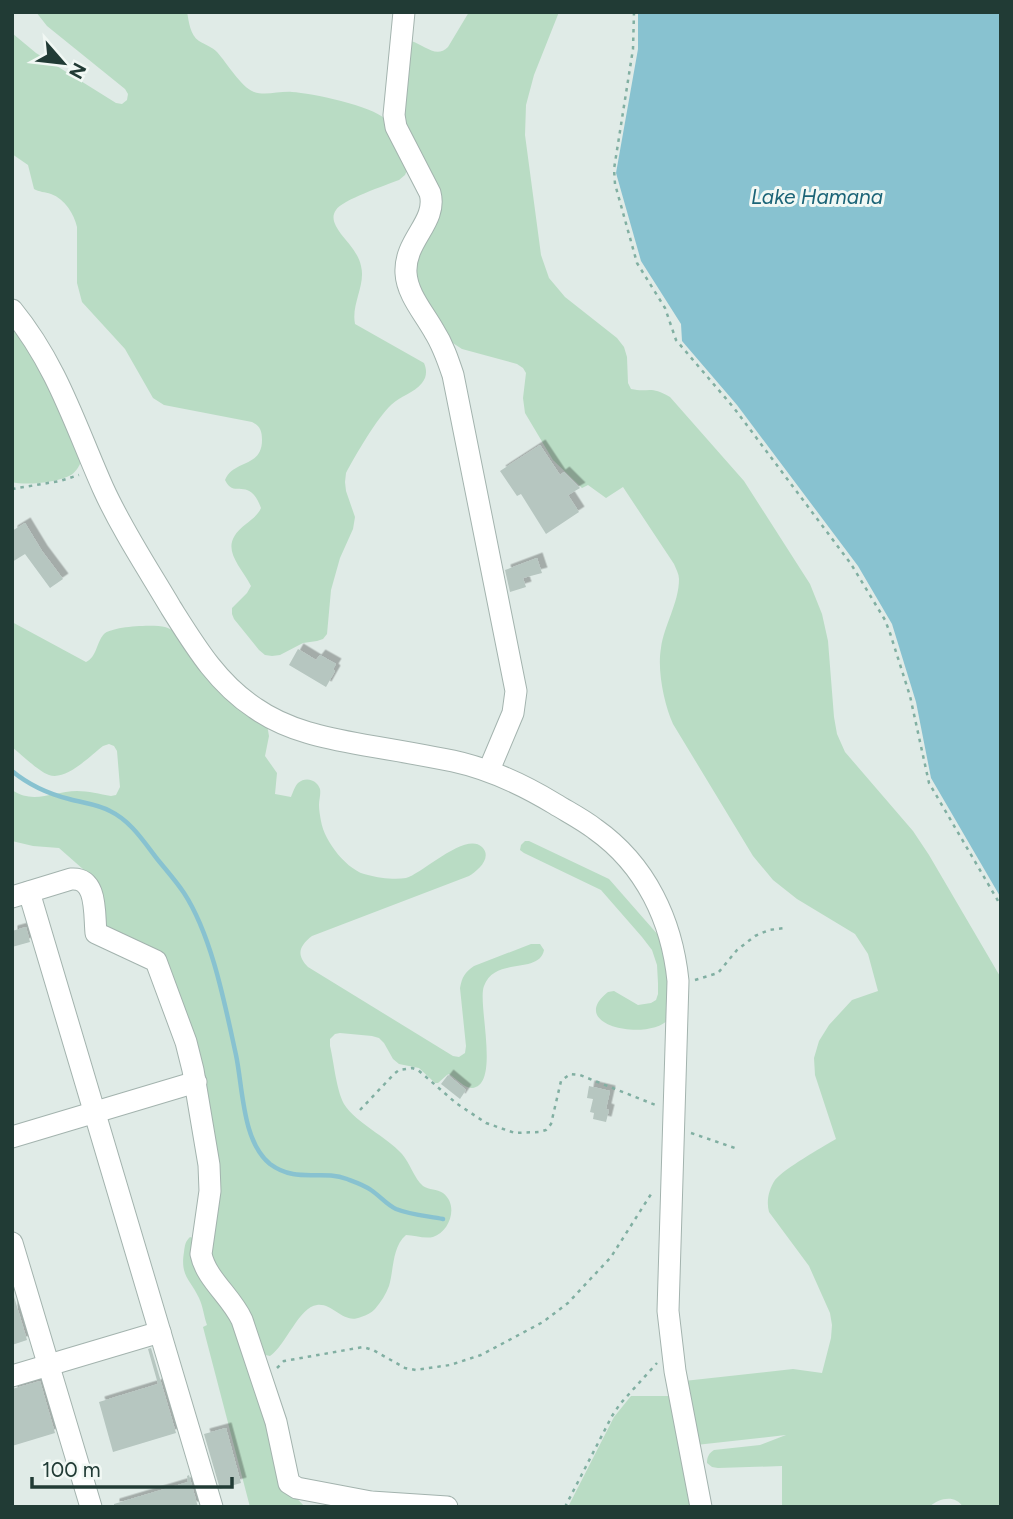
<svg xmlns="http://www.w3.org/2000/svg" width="1013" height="1519" viewBox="0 0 1013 1519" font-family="Figtree,sans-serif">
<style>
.green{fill:#b9dcc4}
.water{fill:#88c2d0}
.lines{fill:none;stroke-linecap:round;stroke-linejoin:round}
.stream{stroke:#88c2d0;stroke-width:4.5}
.building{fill:#b6c6c0;filter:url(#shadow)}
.minor-casing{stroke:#a3b3ae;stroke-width:23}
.path{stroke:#81afa2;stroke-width:2.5;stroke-dasharray:3.5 5;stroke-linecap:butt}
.minor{stroke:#fff;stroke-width:21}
.labels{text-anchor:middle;stroke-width:6;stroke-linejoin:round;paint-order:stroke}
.water-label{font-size:21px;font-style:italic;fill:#1b6477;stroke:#f1f8f4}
</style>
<defs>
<filter id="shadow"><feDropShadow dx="5.5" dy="-5.5" stdDeviation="0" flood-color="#0004"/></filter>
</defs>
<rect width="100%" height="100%" fill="#e0ebe7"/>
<g class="green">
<path d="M36,12H187C189,22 190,35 199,41C206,45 212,47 217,52C227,63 241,87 254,92C265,96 280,91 292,92C311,93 373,106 385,119C395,130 402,154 408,168L405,175L399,180C386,185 342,200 336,210C330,218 336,227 341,234C348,243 359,254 361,266C366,285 351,304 355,324L424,363C427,370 427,377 422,383C414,393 400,396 391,405C377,418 355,456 346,473L345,482L346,491L355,517L353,529L340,558L331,590L327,634L323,639L317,641L303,643L280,655L272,656L265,655L259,650L234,619L232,614V608L247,593L251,586C238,562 217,546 246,524C252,519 258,515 261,508C249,475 234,500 225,480C234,459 262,468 262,440C262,431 260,426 252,422L164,405L153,398L125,349L82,302L77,283V227C74,214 65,199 51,194C45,192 39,192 34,189L28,165L12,154V33L36,53L116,103L122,104L127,100L128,94L125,89L47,26Z"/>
<path d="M469,12H559L534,75L526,105L525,135L541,255L549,278L565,297L617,338L624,347L627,357L628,383L631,389C649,393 650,385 670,397L744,481L810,584L822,614L828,641L834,717L837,734L845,752L913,831L929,855L1001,978V1507H963C955,1494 939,1498 929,1507H782V1466L718,1468L712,1467L707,1463C707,1457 709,1453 714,1450L760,1445L786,1435L696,1445L684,1381L793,1369L822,1373L831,1338L832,1325L830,1313L809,1266L769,1212C766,1201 769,1189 775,1180C785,1168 821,1148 836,1139L815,1075L814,1058L819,1041L829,1025L852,1000L878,991L868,954L855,934L797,899L773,880L753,856L673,724C664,704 657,670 661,648C664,625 679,603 679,579C679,574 676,569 674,564L623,487L606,498L588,485L582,488L553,460L525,413L523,398L526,373L523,368L517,364L462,349L445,338L411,276L433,218L401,125L411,41C425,45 436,59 448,47Z"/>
<path d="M12,324L30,346L82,460C79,466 77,471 71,475C59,482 26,486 12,482Z"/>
<path d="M12,622L86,662C97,657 96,643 104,634C112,626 154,624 165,627C169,628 172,630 176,632L267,725L269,736L265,756L277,773L275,794L291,797C293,792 295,786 298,783C306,776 317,780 320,789C321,794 319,800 319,805C319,810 320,816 321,821C324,841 348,872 368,875C379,878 395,880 406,878C423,873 466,831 482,847C493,858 477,871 469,876L312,936C299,946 296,955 308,967L453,1056L459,1057L465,1053L466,1046L460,988C462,977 465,972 474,966L531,944H540L544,950C539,975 495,956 484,986C477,1003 501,1086 472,1088C464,1088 456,1078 449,1074L447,1075L438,1083H435L419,1068L399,1064L393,1059L384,1043L379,1038L372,1036L340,1033L335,1034L330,1039V1046C334,1062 336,1089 344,1104C357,1124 386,1136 402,1154C410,1163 414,1178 423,1186C429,1190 437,1189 443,1193C459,1205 450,1232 433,1237C424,1239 414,1235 406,1235C392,1247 394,1269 389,1286C386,1294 381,1302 375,1309C371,1313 367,1315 361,1317C343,1325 334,1303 317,1305C299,1307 286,1345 270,1356L261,1354L207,1261L215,1192L161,961L106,932L90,877L84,870L59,848L33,846L12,841V790C34,805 53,791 77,791C88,791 100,794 111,796L116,795L120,787L117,751L114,746L109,744L103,746C90,756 66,781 49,775C38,771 22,755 12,747Z"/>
<path d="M525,841H529L609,879L659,936L667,953L669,1019C649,1042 565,1026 608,992L614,991L638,1005L651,1003L656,1000L658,994V983L657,965L652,950L642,937L601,890L524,853L520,850L521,845Z"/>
<path d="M190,1237L193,1238L231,1310L285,1486L305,1507H250L203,1327L207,1325C204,1317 203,1306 199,1298C190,1279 180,1276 184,1252C185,1245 185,1242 190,1237Z"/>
<path d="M631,1396H672L694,1507H568L614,1417Z"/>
</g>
<path class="water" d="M638,12H1001V898L931,778L916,702L892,624L858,566L737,405L682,341L681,324L641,261L616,173L638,49Z"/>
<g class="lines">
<path class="stream" d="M12,771C29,785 49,794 69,799C83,803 97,804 110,811C131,821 144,842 158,860C167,871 176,881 184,893C212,936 225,1005 236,1055C243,1088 242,1141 270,1164C297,1184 321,1169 347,1179C355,1182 364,1185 371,1190C380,1196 387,1205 396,1209C411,1215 428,1216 443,1219"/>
</g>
<g class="building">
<path d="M540,445L560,475L564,472L580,488L568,495L579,512L546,534L521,494L517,496L500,471Z"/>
<path d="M25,523L42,551L63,579L50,588L25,554L12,562V531Z"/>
<path d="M537,558L542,573L523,578L526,587L510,592L505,570Z"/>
<path d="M298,649L316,660L320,655L336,664L333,669L335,671L326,687L289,665Z"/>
<path d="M26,927L30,942L12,947V931Z"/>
<path d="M448,1075L466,1090L460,1099L441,1084Z"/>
<path d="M589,1086L610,1091L606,1109L609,1110L606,1122L593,1119L594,1113L590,1112L593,1099L587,1098Z"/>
<path d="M12,1290L27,1340L12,1345Z"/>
<path d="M151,1348L176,1433L113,1452L99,1402L158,1384L148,1349Z"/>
<path d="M40,1381L55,1433L12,1446V1389Z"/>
<path d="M226,1428L241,1483L220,1489L204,1434Z"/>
<path d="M189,1475L198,1507H114V1504L188,1482L187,1476Z"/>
</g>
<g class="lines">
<g class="minor-casing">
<g id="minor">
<path d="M404,12L394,115L396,127L430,193C438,222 404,240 406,273C407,294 424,313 434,331C443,345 448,360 453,375L516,691L513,713L489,770"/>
<path d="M12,310C57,365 75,425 103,488C122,530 148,569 171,608C195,646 217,683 255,708C288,731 326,738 364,745C394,750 423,755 453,761C490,769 522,784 555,804C568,812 582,819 595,829C646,865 672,921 678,981L668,1311L675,1371L701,1507"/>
<path d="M29,892L212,1507"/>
<path d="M12,897L71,879C98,877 94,914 96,933L156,961L186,1042L193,1070L209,1165L210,1191L201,1254C206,1279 231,1296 242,1320L276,1422L289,1483L297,1488L371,1502L447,1507"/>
<path d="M12,1137L196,1082"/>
<path d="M12,1243L91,1507"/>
<path d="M12,1376L160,1332"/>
</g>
</g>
<g class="path">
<path d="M634,12L633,49L614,169L615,184L637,263L665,308L676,340L734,408L851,564L885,620L890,633L910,696L929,783L1001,906"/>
<path d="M12,489L60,481L79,475"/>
<path d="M695,980L718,973L737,950L755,936L769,930L785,928"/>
<path d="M360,1110L394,1074L399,1070L412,1068L418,1070L456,1103L486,1123L515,1133L539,1132L546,1130L551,1124L561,1081L570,1074L580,1075L658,1106"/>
<path d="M691,1133L735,1148"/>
<path d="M277,1368L284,1361L290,1360L363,1347L373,1350L405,1368L416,1370L450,1365L481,1355L543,1322L568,1303L611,1257L653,1191"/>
<path d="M565,1507L612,1416L620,1404L657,1363"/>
</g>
<use href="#minor" class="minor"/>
</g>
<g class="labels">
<g class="water-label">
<text x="817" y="204">Lake Hamana</text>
</g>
</g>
<rect width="1013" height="1519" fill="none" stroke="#213b35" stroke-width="28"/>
<g transform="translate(63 63) rotate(118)" stroke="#f1f8f4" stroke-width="5" paint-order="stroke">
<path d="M0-5L12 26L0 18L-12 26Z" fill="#213b35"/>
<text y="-10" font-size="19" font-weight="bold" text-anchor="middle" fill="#213b35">N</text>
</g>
<path d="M32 1477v10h200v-10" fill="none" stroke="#213b35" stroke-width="3.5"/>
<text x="42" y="1477" font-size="21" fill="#213b35" stroke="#f1f8f4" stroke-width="5" paint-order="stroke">100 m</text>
</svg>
